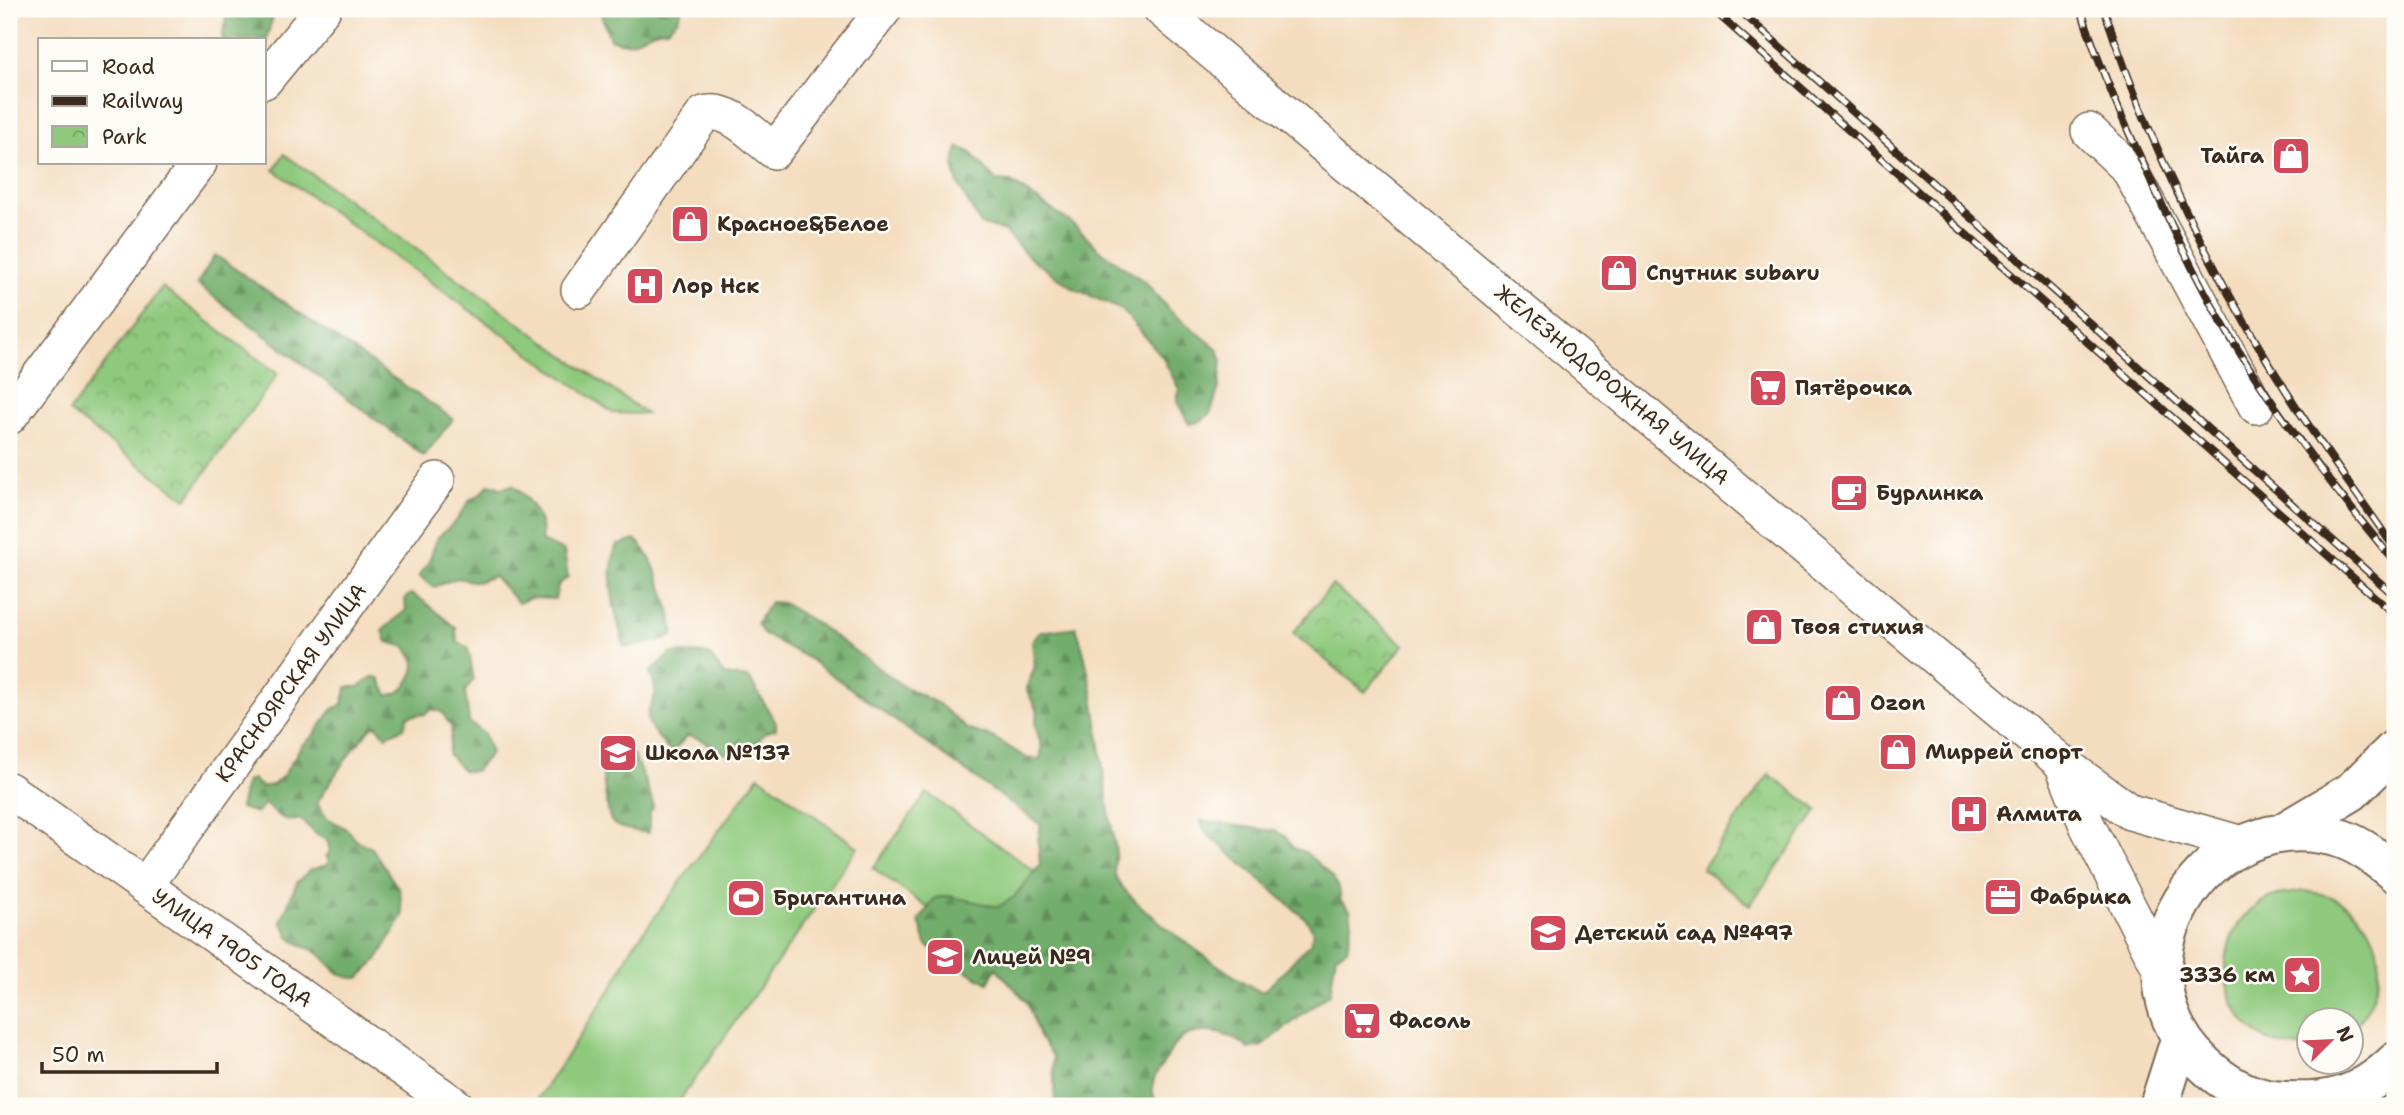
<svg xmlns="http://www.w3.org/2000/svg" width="2404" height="1115" viewBox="0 0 2404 1115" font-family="'Shantell Sans',sans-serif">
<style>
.grass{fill:#8ec97d;stroke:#647a4e;stroke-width:2}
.forest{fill:url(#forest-firs);stroke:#566c45;stroke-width:2}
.park{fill:url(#park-crowns);stroke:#647a4e;stroke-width:2}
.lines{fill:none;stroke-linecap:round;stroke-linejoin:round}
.minor-casing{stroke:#7c6956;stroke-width:38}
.major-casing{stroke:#7c6956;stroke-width:42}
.minor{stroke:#fff;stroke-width:35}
.major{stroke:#fff;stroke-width:38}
.rail-casing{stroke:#3b2a1e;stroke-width:8}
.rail{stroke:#fdfcf7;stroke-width:5;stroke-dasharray:16;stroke-linecap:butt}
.labels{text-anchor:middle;stroke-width:5;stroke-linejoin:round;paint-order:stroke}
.poi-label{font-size:21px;font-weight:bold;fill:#3b2a1e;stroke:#fdfcf7;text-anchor:start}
.street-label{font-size:21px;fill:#3b2a1e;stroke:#fdfcf7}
</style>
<defs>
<pattern id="forest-firs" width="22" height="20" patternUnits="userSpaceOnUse" patternTransform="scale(1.75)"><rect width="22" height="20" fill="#72ad6c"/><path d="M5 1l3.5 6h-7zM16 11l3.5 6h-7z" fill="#5f8d58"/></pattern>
<pattern id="park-crowns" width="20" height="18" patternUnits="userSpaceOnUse" patternTransform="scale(1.75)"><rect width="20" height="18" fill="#8ec97d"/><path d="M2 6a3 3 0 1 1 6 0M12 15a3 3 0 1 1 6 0" fill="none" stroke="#75a366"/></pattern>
</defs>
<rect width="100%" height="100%" fill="#fdfcf7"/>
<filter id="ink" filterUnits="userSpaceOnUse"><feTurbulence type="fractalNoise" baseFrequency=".0143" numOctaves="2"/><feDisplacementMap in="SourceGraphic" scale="14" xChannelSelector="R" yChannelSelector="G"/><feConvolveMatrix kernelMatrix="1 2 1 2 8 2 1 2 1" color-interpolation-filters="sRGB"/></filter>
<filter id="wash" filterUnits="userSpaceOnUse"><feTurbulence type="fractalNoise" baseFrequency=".00686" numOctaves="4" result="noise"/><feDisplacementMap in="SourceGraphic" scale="28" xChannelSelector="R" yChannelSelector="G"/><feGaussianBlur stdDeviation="1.57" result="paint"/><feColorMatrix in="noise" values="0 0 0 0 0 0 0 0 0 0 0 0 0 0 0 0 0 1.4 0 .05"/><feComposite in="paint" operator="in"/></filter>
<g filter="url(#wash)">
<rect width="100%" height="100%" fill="#f4ddbf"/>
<g class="grass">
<path d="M284,154L646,414L613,413L274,170Z"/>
<path d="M759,776L858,847L676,1106H548L538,1099L614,984L631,949Z"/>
<path d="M927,793L1067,895L1013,970L873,868Z"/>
<path d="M2305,891C2314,893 2324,894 2332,897C2389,921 2392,989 2352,1029V1020H2310L2309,1046C2220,1058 2192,923 2278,895C2286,893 2296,893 2305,891Z"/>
</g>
<g class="forest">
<path d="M232,9H281L273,16L264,48V40H222L227,13Z"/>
<path d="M599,9H682L677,20L667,29C642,29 637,51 610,39Z"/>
<path d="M959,147L970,152L996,181L1011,182L1073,224L1101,251L1145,282L1169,310L1218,349L1222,361L1219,387L1211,412L1202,421L1189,424L1177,402L1179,389L1162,356L1122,310L1073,288L1030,258L1004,231L980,224C968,198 944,176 959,147Z"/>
<path d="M215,255L453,419L424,456L197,284Z"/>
<path d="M489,484L501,488L513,485C528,498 546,520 541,541L564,551L568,577L558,585L555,599L530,598L518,603L494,576L477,582L457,578L434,587L419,576L429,561L437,538L456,521L470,500L481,494Z"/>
<path d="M635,540C652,549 671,609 673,629V636C666,640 631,648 624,647C615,606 605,588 616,546Z"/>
<path d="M411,594L422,600L456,628L457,641L468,648L474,679L465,691L469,722L484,734L491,753L475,771H463L448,754L452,728L442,712L431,709L426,714L408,716L404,728L386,736L377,726L372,727C350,751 334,776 317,803L326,817L348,830L356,840L372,848L400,891L403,916L377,960L359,978C337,979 332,965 318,953C312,949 297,945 290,937C285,932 287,927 281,922L297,882L310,870L327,865L329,859L326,857L330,851L327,840L317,835L300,819C286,824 273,813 265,803L257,813L240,808L246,782L252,779L261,787L273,785L283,776L302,745L312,737L332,710L342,704L347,687H359L372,677L379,678L388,695C403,696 415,676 415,662L406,647L387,642L383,630L406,610L405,598Z"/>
<path d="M770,602L783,603L816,623L903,686L939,704L967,729L994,738L1027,758L1040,759L1042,748L1035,724L1038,712L1026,689L1035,666L1032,642L1040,632L1076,627C1100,698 1100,773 1115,846C1118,857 1111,866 1116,877C1127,904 1232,978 1261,992C1281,979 1292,959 1311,943L1313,931L1307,920L1205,832L1201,821L1276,831L1286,837L1293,848L1305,852L1333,877L1339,888L1341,901L1350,910L1352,924L1347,949L1336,955L1330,993L1262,1046L1249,1049C1232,1032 1194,1023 1175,1044C1172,1047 1170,1053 1167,1058C1154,1075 1147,1086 1158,1106H1055L1053,1056L1039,1037L1027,1002L996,968L988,983L934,952L926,944L919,921L935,898L949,896L998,907L1014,897L1040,865L1038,841L1041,825L808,658L763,634L757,623Z"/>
<path d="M677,653L709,654L724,675L749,678L776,723V729L764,733L753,748L739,749L735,754C717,756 705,736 687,736L673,751L667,749C662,740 646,728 648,715C651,693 662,703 650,673L670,654Z"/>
<path d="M613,743H620L628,753L634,755C639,771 653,794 653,808L649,814V833C640,832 617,829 612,822C607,816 602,770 602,762C603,755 608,746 613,743Z"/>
</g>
<g class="park">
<path d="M162,287L278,374L186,499L69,412Z"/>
<path d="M1332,585L1404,645L1365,692L1293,633Z"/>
<path d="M1769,774L1818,810L1750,905L1702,869Z"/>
</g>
</g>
<g filter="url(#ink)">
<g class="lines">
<g class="minor-casing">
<g id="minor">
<path d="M1161,9L2062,763L2130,812L2242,844"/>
<path d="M264,81L323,9"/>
<path d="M2089,131L2129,169L2256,406"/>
<path d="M579,290L704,114C729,106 755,137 774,151L884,9"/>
<path d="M9,417L199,163"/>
<path d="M2062,763L2087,825L2162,973"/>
<path d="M9,790L456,1106"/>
<path d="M145,886L437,480"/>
</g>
</g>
<g class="major-casing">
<g id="major">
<path d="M2282,833L2351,792L2395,749"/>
<path d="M2395,873C2379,860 2362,846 2342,839C2205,796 2100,970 2205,1065C2224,1083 2248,1097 2274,1100C2324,1105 2358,1098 2395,1062"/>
<path d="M2159,1106L2181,1037"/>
</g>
</g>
<use href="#minor" class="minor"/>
<use href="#major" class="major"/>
<g class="rail-casing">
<g id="rail">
<path d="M1712,9L2395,615"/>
<path d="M1738,9L2395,596"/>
<path d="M2081,9C2097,61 2119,112 2142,161C2167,216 2192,271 2222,323C2271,408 2332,487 2395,562"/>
<path d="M2104,9C2149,144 2213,277 2290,397C2322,448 2359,496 2393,546"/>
</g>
</g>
<use href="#rail" class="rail"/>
</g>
</g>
<defs>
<g id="shop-square" transform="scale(2.0125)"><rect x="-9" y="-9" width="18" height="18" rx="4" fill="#d1495b" stroke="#fdfcf7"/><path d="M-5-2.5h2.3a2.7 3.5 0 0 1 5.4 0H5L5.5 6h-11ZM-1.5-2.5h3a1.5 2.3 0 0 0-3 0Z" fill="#fff"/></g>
<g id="hospital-square" transform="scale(2.0125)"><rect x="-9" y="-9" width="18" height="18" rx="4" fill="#d1495b" stroke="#fdfcf7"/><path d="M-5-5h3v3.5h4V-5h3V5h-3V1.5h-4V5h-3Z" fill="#fff"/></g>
<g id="supermarket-square" transform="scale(2.0125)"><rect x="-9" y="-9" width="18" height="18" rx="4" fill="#d1495b" stroke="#fdfcf7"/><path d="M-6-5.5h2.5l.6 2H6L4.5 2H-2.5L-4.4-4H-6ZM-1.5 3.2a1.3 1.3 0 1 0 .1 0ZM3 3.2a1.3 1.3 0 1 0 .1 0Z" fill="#fff"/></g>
<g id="cafe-square" transform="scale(2.0125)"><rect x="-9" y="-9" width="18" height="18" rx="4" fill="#d1495b" stroke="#fdfcf7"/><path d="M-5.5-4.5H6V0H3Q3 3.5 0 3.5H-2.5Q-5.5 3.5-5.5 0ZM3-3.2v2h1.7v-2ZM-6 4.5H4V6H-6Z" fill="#fff"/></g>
<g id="school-square" transform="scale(2.0125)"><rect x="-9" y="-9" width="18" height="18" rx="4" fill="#d1495b" stroke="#fdfcf7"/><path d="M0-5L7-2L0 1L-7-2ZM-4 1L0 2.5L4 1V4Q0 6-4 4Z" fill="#fff"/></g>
<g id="office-square" transform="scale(2.0125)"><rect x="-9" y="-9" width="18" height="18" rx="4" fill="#d1495b" stroke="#fdfcf7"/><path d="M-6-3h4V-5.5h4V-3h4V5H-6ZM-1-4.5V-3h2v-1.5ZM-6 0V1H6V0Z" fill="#fff"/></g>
<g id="stadium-square" transform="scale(2.0125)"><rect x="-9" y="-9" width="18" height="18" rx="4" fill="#d1495b" stroke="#fdfcf7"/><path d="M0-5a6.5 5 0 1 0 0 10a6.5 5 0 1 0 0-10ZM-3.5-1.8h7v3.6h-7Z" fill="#fff"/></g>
<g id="sight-square" transform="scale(2.0125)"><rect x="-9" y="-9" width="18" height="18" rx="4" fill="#d1495b" stroke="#fdfcf7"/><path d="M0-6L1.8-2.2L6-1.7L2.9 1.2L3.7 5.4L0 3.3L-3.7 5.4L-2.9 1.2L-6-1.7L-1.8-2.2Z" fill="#fff"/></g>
</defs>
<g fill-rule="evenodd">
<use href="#shop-square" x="2291" y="156"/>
<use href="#shop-square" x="690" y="224"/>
<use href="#shop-square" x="1619" y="273"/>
<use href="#hospital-square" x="645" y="286"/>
<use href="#supermarket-square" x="1768" y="388"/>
<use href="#cafe-square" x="1849" y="493"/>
<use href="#shop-square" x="1764" y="627"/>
<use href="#shop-square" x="1843" y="703"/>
<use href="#shop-square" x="1898" y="752"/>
<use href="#school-square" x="618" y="753"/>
<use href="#hospital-square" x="1969" y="814"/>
<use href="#office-square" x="2003" y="897"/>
<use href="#stadium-square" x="746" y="898"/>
<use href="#school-square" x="1548" y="933"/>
<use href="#school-square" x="945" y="957"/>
<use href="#sight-square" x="2302" y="975"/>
<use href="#supermarket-square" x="1362" y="1021"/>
</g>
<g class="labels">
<g class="poi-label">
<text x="2264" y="163" text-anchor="end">Тайга</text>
<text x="717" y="231">Красное&amp;Белое</text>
<text x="1646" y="280">Спутник subaru</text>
<text x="672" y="293">Лор Нск</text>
<text x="1795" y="395">Пятёрочка</text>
<text x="1876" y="500">Бурлинка</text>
<text x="1791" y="634">Твоя стихия</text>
<text x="1870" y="710">Ozon</text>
<text x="1925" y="759">Миррей спорт</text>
<text x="645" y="760">Школа №137</text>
<text x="1996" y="821">Алмита</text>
<text x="2030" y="904">Фабрика</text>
<text x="773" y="905">Бригантина</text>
<text x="1575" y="940">Детский сад №497</text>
<text x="972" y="964">Лицей №9</text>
<text x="2275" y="982" text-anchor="end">3336 км</text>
<text x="1389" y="1028">Фасоль</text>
</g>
<g class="street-label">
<text transform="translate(1612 385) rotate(40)" y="7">ЖЕЛЕЗНОДОРОЖНАЯ УЛИЦА</text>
<text transform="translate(291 683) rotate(-54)" y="7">КРАСНОЯРСКАЯ УЛИЦА</text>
<text transform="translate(232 948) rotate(35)" y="7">УЛИЦА 1905 ГОДА</text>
</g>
</g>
<rect width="2404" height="1115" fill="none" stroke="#fdfcf7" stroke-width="35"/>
<rect x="38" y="38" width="228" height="126" fill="#fdfcf7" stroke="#afa8a0" stroke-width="2"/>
<rect x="52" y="61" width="35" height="10" fill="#ffffff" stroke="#afa8a0" stroke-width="2"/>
<text x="102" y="74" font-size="21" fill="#3b2a1e">Road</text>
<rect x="52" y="96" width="35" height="10" fill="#3b2a1e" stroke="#afa8a0" stroke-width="2"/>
<text x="102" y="108" font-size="21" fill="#3b2a1e">Railway</text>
<rect x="52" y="126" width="35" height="21" fill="url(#park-crowns)" stroke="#afa8a0" stroke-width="2"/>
<text x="102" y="144" font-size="21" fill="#3b2a1e">Park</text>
<g transform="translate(2330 1041) rotate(66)"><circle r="33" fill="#fdfcf7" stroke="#afa8a0" stroke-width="2"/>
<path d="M0-5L12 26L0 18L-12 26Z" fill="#d1495b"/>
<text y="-10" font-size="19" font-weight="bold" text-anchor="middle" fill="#3b2a1e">N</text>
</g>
<path d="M42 1062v10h175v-10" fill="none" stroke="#3b2a1e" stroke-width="3.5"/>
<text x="52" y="1062" font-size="21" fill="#3b2a1e" stroke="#fdfcf7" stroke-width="5" paint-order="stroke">50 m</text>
</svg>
